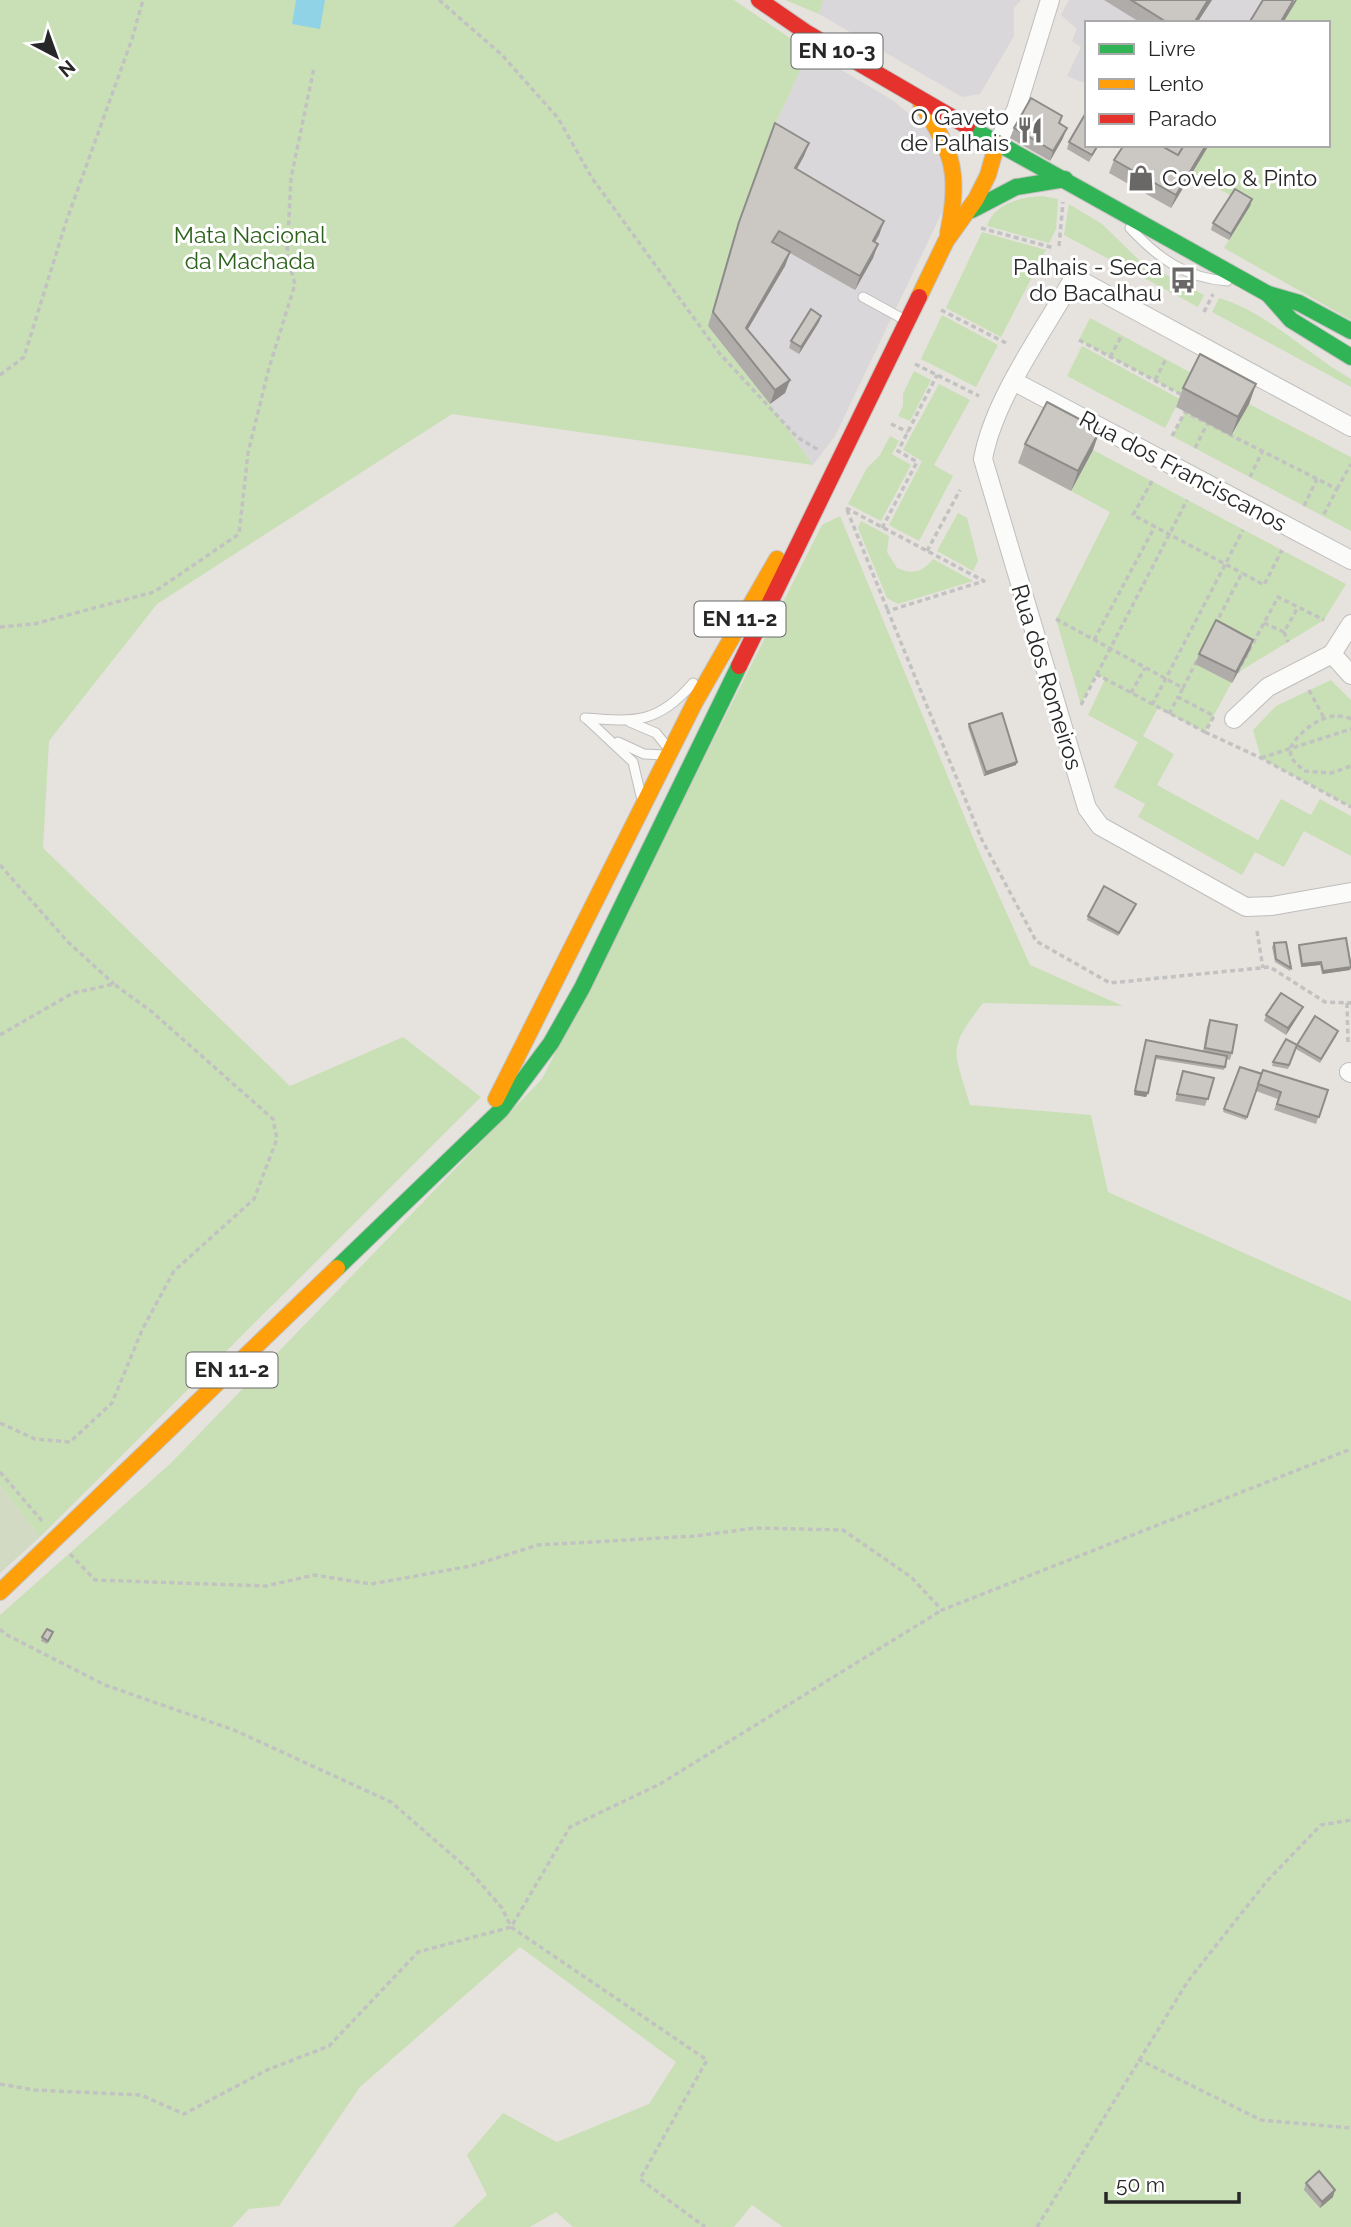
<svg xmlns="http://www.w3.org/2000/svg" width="1351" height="2227" viewBox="0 0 1351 2227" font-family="Raleway,sans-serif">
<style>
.industrial{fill:#d9d7d9}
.green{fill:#c9e0b6}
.cemetery{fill:#d2dac4}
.water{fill:#91d3e6}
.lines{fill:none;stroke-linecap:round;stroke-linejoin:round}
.lane-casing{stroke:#bfbebe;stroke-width:11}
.street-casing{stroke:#bfbebe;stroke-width:20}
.fast-casing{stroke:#c3c1c0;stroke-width:18}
.slow-casing{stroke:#c3c1c0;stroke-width:18}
.jam-casing{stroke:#c3c1c0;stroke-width:18}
.path{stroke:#c2c2c2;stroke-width:3.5;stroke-dasharray:5 3.5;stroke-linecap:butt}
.lane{stroke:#fbfbfa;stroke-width:9}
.street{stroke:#fbfbfa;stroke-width:18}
.fast{stroke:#30b455;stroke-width:16}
.slow{stroke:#ff9f0a;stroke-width:16}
.jam{stroke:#e5322d;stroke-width:16}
.wall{fill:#afaca9}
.shaded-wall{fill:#8e8c89}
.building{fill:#cbc8c4;stroke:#8e8c89;stroke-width:2}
.labels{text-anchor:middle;stroke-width:6;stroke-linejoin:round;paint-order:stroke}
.shield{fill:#fff;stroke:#686868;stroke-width:2}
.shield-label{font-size:21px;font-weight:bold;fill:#272727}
.poi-label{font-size:23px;fill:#272727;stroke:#fff;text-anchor:end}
.park-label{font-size:23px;fill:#2b611b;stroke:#fff}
.street-label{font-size:23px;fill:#272727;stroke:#fff}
</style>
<rect width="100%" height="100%" fill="#e6e2dd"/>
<g class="industrial">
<path d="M823,0H1021L1014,8V36L980,94L962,97L819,14Z"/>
<path d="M1069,0H1297L1283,23H1087V84L1067,76L1081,47L1072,41L1077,29L1061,15Z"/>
<path d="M809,51L894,101L936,137L945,163V206L835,436L813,465L770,404L708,326L770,136Z"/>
</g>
<g class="green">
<path d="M0,0H734L809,51L770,136L708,326L770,404L813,465L452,414L157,604L49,741L43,848L290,1086L403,1037L481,1097L40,1537L0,1485Z"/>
<path d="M785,0H823L819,14Z"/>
<path d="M1297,0H1351V320L1224,248L1250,206L1192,174L1209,145H1328V23H1283Z"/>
<path d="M1042,196L1058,199L1056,229L1049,243L987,226C994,203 1021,197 1042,196Z"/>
<path d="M1069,204L1102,224L1140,261L1204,295L1198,307L1064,235Z"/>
<path d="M982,232L1046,250L1001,337L946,308Z"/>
<path d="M1219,298C1267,312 1307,354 1351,379V387L1212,312Z"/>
<path d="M942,315L998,345L976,387L921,359Z"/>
<path d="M1090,318L1193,374L1182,395L1079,340Z"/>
<path d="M1082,346L1180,399L1165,428L1067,376Z"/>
<path d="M914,371L931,380L910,421L898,416L903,406V394Z"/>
<path d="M939,384L970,400L934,465L953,476L919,541L889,525L922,461L903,450Z"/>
<path d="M1249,404L1351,457V531L1172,436L1185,412L1232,436Z"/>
<path d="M890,436L899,441L892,454L911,465L881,521L848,504L867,468L880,455Z"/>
<path d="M1093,450L1346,584L1324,620L1237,673L1249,650L1205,732L1158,708L1143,736L1174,754L1157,785L1258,840L1281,799L1311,815L1320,799L1351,816V856L1304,831L1284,867L1255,852L1242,875L1138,817L1145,804L1114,787L1138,742L1088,715L1105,679L1096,675L1081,705L1056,619L1110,512L1071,491Z"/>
<path d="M958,513L967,518L978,561L973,571L937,551Z"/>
<path d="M840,516L977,847L1030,965L1123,1006L983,1003C946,1051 954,1049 970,1105L1091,1115L1108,1192L1351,1301V2227H783L752,2205L734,2227H573L556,2212L530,2227H453L487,2195L467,2155L503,2113L557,2142L649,2104L676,2062L520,1947L360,2087L279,2206L249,2209L232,2227H0V1615L170,1464L542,1079L822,525Z"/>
<path d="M861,521L889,536L887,552L897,568C912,575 923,572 933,559L973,581L898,604L887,598L858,528Z"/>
<path d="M1331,680L1351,700V807L1261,758L1253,730L1276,706Z"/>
</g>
<path class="cemetery" d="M0,1485L40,1537L0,1573Z"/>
<path class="water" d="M296,0H325L320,29L292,24Z"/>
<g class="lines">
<g class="lane-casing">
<g id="lane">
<path d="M1130,228C1158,258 1185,278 1227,281"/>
<path d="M863,297L905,320"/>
<path d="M585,718C635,722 658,724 693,683"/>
<path d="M587,719L633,762L641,796"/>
<path d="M630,722L656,733L668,748"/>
<path d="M618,742L644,754L664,755"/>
</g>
</g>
<g class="street-casing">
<g id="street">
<path d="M997,143L1016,110L1050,0"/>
<path d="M1015,382L1351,560"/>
<path d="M1351,427L1074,277C1044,331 994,398 983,459L1087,808L1100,826L1246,907L1272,906L1351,892"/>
<path d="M1332,654L1351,675"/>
<path d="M1234,719L1268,687L1332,654L1351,624"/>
<path d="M1349,1072L1351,1073"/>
</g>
</g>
<g class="fast-casing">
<g id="fast">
<path d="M967,126L1268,294L1299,303L1351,331"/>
<path d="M972,210L1016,187L1065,179"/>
<path d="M1268,294L1291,320L1351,357"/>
<path d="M337,1268L501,1110L551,1043L582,988L739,666"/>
</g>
</g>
<g class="slow-casing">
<g id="slow">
<path d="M921,104C954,152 960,176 948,233"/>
<path d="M919,297L946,241L976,199L988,175L997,143"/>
<path d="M496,1099L695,702L777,559"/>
<path d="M0,1592L337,1268"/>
</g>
</g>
<g class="jam-casing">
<g id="jam">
<path d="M759,0L807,33L967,126"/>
<path d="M739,666L919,297"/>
</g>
</g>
<g class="path">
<path d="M439,0L502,55L558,118L592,178L720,354L797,437L820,451"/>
<path d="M981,228L1054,248"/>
<path d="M1059,246L1063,202"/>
<path d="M941,310L1006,343"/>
<path d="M1204,312L1213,294"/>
<path d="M1079,340L1182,395"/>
<path d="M1110,357L1122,335"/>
<path d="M915,364L979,396"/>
<path d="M0,375L24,357L66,222L132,39L143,0"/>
<path d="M1155,380L1166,359"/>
<path d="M891,424L908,432"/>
<path d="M1172,436L1185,412L1337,489L1323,516"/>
<path d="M1195,448L1207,424"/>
<path d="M1250,477L1262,452"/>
<path d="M1152,481L1133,515L1242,573"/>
<path d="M1337,489L1351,464"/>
<path d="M1304,506L1317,479"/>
<path d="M846,508L984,581L888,611L982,840L1036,941L1110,983L1270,967L1325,1002L1351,1003"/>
<path d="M847,510L888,611"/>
<path d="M882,528L917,462L898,451L937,375"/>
<path d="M927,551L960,490"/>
<path d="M1056,619L1183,688L1197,660"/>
<path d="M1264,623L1284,632L1298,607"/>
<path d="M1215,625L1242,573L1264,585L1282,550"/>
<path d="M0,627L34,624L154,592L239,534L248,453L269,368L295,284L287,256L291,178L314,68"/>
<path d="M1284,632L1288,642"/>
<path d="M1094,640L1155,526"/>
<path d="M1237,673L1278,597L1324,620"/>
<path d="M1096,674L1205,732L1214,716L1178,697L1183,688"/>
<path d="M1309,690L1324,718"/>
<path d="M1131,693L1145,668"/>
<path d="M1081,705L1187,500"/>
<path d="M1152,705L1243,530"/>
<path d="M1169,714L1178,697"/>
<path d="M1351,719C1328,708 1301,729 1290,748L1291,758L1304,771L1331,773L1351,766"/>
<path d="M1205,732L1261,758L1351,807"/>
<path d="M1261,758L1351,729"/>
<path d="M0,865L68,942L114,984"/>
<path d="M1257,931L1263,968"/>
<path d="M1347,1003L1348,1043"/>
<path d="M0,1035L73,993L114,984L152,1012L273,1119L277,1139L254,1199L174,1271L142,1330L112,1403L70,1442L35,1439L0,1423"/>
<path d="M0,1472L42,1521"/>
<path d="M70,1554L95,1580L266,1586L314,1575L371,1584L471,1566L538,1545L696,1536L755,1528L843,1530L911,1577L942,1610L1351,1449"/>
<path d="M0,1629L5,1634L105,1685L234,1730L391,1802L468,1869L502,1908L511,1927L707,2060L640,2179L705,2227"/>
<path d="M1138,2059L1261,2120L1351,2128"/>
<path d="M0,2084L34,2090L141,2095L184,2114L267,2070L329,2046L418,1952L511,1927L570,1827L660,1784L942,1610"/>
<path d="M1037,2227L1188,1981L1267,1881L1321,1825L1351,1820"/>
</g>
<use href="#lane" class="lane"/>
<use href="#street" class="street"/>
<use href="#fast" class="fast"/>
<use href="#slow" class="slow"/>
<use href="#jam" class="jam"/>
</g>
<g class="wall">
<path d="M1104,0H1212L1197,23H1141Z"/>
<path d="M775,123L809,143L804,156L797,169L884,221L879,235L875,242L878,244L873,258L855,290L790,253L785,266L747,330L790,380L785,393L770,404L708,326L734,236Z"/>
<path d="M1060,123L1063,138L1050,161L1010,138L1014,128Z"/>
<path d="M1069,142L1087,145H1099L1089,162L1067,149Z"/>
<path d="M1209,145L1171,208L1109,173L1114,160Z"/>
<path d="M1252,199L1250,206L1229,240L1211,230L1213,223Z"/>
<path d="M819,322L799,354L789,348L791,341Z"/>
<path d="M1256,384L1249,404L1231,436L1176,407L1183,388Z"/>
<path d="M1025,444L1093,450L1071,491L1018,463Z"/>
<path d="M1253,640L1250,650L1232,683L1195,664L1199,654Z"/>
<path d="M969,724L1017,762L1016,765L984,776L968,727Z"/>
<path d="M1135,908L1118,936L1087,920L1088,916Z"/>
<path d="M1274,943L1291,968L1290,971L1275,962L1272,947Z"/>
<path d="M1299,945L1351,963L1350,970L1322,974L1320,965L1301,967L1298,948Z"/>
<path d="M1300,1013L1286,1035L1264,1021L1266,1015Z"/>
<path d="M1210,1020L1232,1053L1230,1060L1226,1059L1224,1070L1156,1059L1146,1097L1134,1095L1145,1044L1203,1051L1207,1027Z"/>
<path d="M1337,1035L1320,1063L1296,1049L1288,1069L1272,1066L1273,1062L1297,1045Z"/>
<path d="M1240,1067L1328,1090L1316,1124L1274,1110L1278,1099L1256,1091L1246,1120L1223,1112Z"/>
<path d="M1183,1071L1214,1078L1205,1106L1175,1101Z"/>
<path d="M52,1636L47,1644L41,1641L42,1637Z"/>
<path d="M1306,2183L1333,2197L1320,2208L1304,2190Z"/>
</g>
<g class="shaded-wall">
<path d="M1208,0H1212L1197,23H1194Z"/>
<path d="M1295,0H1297L1283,23H1280Z"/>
<path d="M1067,128L1063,138L1050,161L1053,151Z"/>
<path d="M809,143L804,156L790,181L795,168Z"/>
<path d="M1206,145H1209L1171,208L1176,195Z"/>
<path d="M1252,199L1250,206L1229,240L1231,234Z"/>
<path d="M884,221L879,235L868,254L873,241Z"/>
<path d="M878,244L873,258L855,290L860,276Z"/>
<path d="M790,252L785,266L741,341L746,328Z"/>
<path d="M821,316L819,322L799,354L801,347Z"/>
<path d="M790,380L785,393L770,404L775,390Z"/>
<path d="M1256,384L1249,404L1231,436L1238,417Z"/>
<path d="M1100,430L1093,450L1071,491L1078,471Z"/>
<path d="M1253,640L1250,650L1232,683L1236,672Z"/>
<path d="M1017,762L1016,765L984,776L986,772Z"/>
<path d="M1321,962L1320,965L1301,967L1302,964Z"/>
<path d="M1351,967L1350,970L1322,974L1323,971Z"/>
<path d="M1303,1007L1300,1013L1286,1035L1288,1028Z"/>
<path d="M1135,1091L1148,1093L1146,1097L1134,1095Z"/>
<path d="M1335,2190L1333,2197L1320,2208L1322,2202Z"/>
</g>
<g class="building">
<path d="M1131,0H1208L1194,23H1168Z"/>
<path d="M1263,0H1292L1293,1L1280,23H1249Z"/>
<path d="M1031,98L1062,116L1059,123L1067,128L1053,151L1014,128Z"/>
<path d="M1087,111V145H1098L1092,155L1069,142Z"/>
<path d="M775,123L809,143L795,168L884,221L873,241L878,244L860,276L779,231L772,242L790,252L746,328L790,380L775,390L713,312L739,222Z"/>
<path d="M1124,145H1160L1178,155L1184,145H1206L1176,195L1114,160Z"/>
<path d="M1160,145H1184L1178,155Z"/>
<path d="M1235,189L1252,199L1231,234L1213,223Z"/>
<path d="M811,309L821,316L801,347L791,341Z"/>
<path d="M1200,354L1256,384L1238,417L1183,388Z"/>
<path d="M1047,402L1100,430L1078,471L1025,444Z"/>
<path d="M1216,620L1253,640L1236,672L1199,654Z"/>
<path d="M1002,713L1017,762L986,772L969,724Z"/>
<path d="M1104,886L1136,904L1119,933L1088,916Z"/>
<path d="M1346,938L1351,967L1323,971L1321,962L1302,964L1299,945Z"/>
<path d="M1286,942L1291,968L1276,959L1274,943Z"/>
<path d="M1281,993L1303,1007L1288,1028L1266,1015Z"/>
<path d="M1315,1016L1338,1031L1321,1059L1297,1045L1289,1065L1273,1062L1286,1039L1297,1045Z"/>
<path d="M1210,1020L1237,1025L1232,1053L1205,1048Z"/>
<path d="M1146,1040L1227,1056L1225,1067L1156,1056L1148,1093L1135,1091Z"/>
<path d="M1240,1067L1262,1074L1247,1117L1224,1109Z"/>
<path d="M1263,1070L1328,1090L1319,1117L1277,1104L1281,1092L1258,1084Z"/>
<path d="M1183,1071L1214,1078L1208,1099L1177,1094Z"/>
<path d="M47,1629L53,1632L48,1641L42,1637Z"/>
<path d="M1319,2171L1335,2190L1322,2202L1306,2183Z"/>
</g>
<defs>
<g id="restaurant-bare" transform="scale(2.1)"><path d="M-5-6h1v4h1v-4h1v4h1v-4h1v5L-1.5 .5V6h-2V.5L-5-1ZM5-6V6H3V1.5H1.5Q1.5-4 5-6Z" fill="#6a6867" stroke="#fff" stroke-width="2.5" paint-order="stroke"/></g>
<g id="shop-bare" transform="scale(2.1)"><path d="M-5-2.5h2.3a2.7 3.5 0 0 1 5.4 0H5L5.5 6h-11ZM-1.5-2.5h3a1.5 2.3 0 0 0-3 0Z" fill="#6a6867" stroke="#fff" stroke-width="2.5" paint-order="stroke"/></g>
<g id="bus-bare" transform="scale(2.1)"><path d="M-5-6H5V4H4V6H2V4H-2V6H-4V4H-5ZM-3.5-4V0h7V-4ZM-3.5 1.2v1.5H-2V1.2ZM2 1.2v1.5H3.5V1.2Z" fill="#6a6867" stroke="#fff" stroke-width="2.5" paint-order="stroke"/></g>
</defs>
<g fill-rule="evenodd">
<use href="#restaurant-bare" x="1030" y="130"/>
<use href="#shop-bare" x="1141" y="178"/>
<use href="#bus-bare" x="1183" y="280"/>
</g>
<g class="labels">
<g class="shield">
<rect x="791.5" y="33.5" width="91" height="35" rx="5"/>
<rect x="694.5" y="601.5" width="91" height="35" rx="5"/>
<rect x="186.5" y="1352.5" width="91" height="35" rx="5"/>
</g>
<g class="shield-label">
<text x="837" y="58">EN 10-3</text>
<text x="740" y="626">EN 11-2</text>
<text x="232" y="1377">EN 11-2</text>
</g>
<g class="poi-label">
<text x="1009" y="125">O Gaveto<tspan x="1009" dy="26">de Palhais</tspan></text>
<text x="1162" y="186" text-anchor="start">Covelo &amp; Pinto</text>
<text x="1162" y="275">Palhais - Seca<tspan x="1162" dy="26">do Bacalhau</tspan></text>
</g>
<g class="park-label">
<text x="250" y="243">Mata Nacional<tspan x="250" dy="26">da Machada</tspan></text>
</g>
<g class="street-label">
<text transform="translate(1183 471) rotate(28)" y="8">Rua dos Franciscanos</text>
<text transform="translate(1047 677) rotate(73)" y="8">Rua dos Romeiros</text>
</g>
</g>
<rect x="1085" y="21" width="245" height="126" fill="#ffffff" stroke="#a9a9a9" stroke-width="2"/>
<rect x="1099" y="44" width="35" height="10" fill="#30b455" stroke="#a9a9a9" stroke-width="2"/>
<text x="1148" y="56" font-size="21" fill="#272727">Livre</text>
<rect x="1099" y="79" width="35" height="10" fill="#ff9f0a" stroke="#a9a9a9" stroke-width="2"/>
<text x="1148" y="91" font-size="21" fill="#272727">Lento</text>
<rect x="1099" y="114" width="35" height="10" fill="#e5322d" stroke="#a9a9a9" stroke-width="2"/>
<text x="1148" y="126" font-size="21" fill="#272727">Parado</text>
<g transform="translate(56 56) rotate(139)" stroke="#ffffff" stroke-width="5" paint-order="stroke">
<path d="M0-5L12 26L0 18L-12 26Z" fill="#272727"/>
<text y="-10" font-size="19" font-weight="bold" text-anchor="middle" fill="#272727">N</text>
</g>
<path d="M1106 2192v10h133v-10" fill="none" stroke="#272727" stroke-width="3.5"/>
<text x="1116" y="2192" font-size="21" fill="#272727" stroke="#ffffff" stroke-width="5" paint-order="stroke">50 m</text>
</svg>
